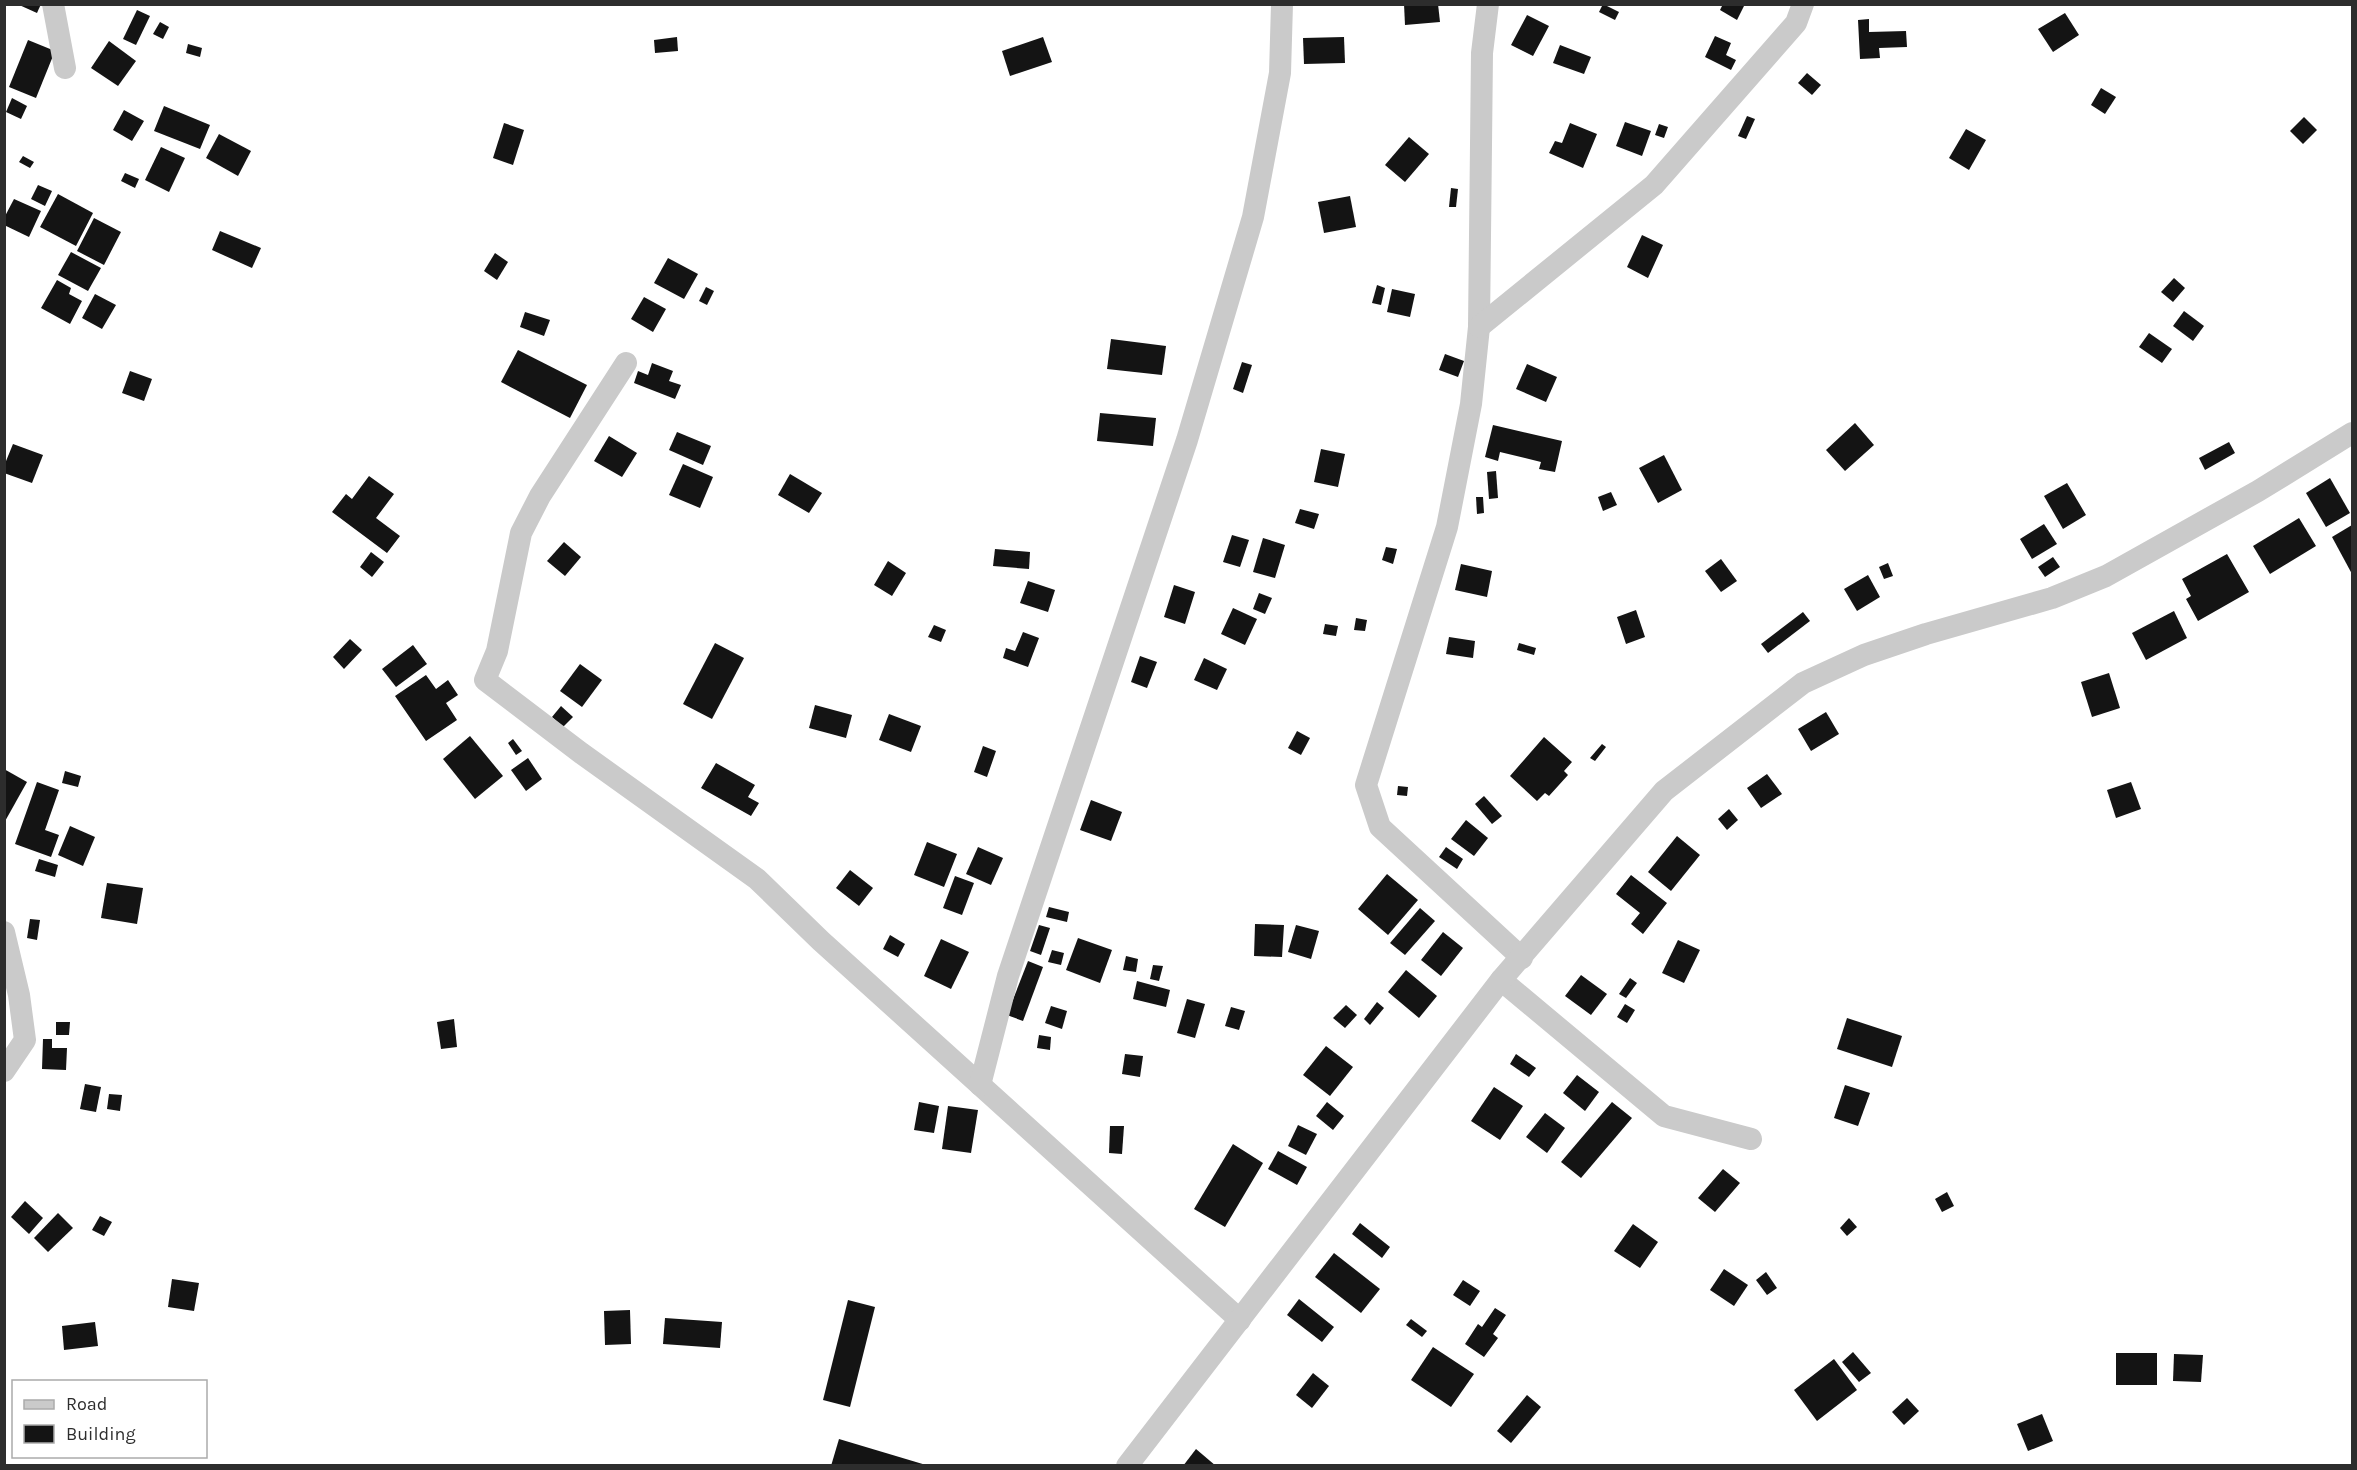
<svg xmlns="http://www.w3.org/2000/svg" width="2357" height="1470" viewBox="0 0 2357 1470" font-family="Karla,sans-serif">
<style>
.building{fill:#141414}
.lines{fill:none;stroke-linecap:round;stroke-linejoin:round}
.minor{stroke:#cacaca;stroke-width:22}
</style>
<rect width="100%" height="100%" fill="#fff"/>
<g class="building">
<path d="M17,4H41L37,13Z"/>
<path d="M1404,4H1438L1440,22L1405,25Z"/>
<path d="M1603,4L1619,12L1615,20L1599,12Z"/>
<path d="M1723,4H1745L1737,20L1720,10Z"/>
<path d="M137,10L150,16L136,45L123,39Z"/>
<path d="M2065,13L2079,35L2053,52L2038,29Z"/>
<path d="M1527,15L1549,26L1533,56L1511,45Z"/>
<path d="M1869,19V32L1906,31L1907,47L1879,48L1880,58L1860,59L1858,20Z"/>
<path d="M160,22L169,27L163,39L153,34Z"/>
<path d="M1715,36L1731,43L1726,55L1736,60L1731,70L1705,57Z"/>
<path d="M677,37L678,51L655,53L654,40Z"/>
<path d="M1043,37L1052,62L1010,76L1002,51Z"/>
<path d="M1344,37L1345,63L1304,64L1303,38Z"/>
<path d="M28,40L55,51L36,98L9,87Z"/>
<path d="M109,41L136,61L118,86L91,68Z"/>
<path d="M188,44L202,48L200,57L186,53Z"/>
<path d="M1560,45L1591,57L1584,74L1553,63Z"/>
<path d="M1807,73L1821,85L1812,95L1798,83Z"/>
<path d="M2101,88L2116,97L2105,114L2091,105Z"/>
<path d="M12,98L27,106L21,119L6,112Z"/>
<path d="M164,106L210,125L200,149L154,131Z"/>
<path d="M124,110L144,121L132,141L113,130Z"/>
<path d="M1747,116L1755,119L1746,139L1738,136Z"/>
<path d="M2304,117L2317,130L2303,144L2290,131Z"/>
<path d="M1625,122L1651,131L1642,156L1616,146Z"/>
<path d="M504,123L524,130L513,165L493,158Z"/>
<path d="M1570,123L1597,134L1583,168L1549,153L1555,141L1562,143Z"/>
<path d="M1659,124L1668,127L1664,138L1655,135Z"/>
<path d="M1966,129L1986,140L1969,170L1949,158Z"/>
<path d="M219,134L251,151L238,176L206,158Z"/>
<path d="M1409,137L1429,154L1405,182L1385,165Z"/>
<path d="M161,147L185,158L169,192L145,180Z"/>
<path d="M23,156L34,162L30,168L19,162Z"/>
<path d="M125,173L139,179L135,188L121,181Z"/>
<path d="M38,185L52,191L45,206L31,199Z"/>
<path d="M1451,188L1458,189L1456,207H1449Z"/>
<path d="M58,194L93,213L76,246L40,227Z"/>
<path d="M1350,196L1356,227L1324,233L1318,202Z"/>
<path d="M14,199L41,211L29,237L4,225V218Z"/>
<path d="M94,218L121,232L104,265L77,251Z"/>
<path d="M220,231L261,248L252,268L212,250Z"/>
<path d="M1642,235L1663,245L1648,278L1627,267Z"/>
<path d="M71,252L101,268L88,291L58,275Z"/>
<path d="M495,253L508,262L497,280L484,271Z"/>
<path d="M668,258L698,274L684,299L654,283Z"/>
<path d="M2174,278L2185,288L2173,302L2161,292Z"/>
<path d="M57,280L71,288L69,294L82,301L70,324L41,308Z"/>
<path d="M1377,285L1385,288L1381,305L1372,303Z"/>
<path d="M706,287L714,291L707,305L699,301Z"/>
<path d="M1392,289L1415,294L1410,317L1387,312Z"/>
<path d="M95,294L116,305L102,329L82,318Z"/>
<path d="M644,297L666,309L653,332L631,319Z"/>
<path d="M2184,311L2204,326L2193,341L2173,326Z"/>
<path d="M525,312L550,320L544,336L520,327Z"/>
<path d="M2149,333L2172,349L2162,363L2139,347Z"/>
<path d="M1111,339L1166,346L1162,375L1107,369Z"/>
<path d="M518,350L587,385L570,418L501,382Z"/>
<path d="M1445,354L1464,361L1458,377L1439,370Z"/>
<path d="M1242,362L1252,365L1243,393L1233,389Z"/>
<path d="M652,363L673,371L669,381L681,385L675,399L634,383L638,371L648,375Z"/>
<path d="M1527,364L1557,377L1546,402L1516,389Z"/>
<path d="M130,371L152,379L144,401L122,393Z"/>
<path d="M1100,413L1156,418L1153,446L1097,441Z"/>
<path d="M1855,423L1874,445L1845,471L1826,450Z"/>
<path d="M1493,425L1562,441L1555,472L1539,469L1541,462L1500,452L1498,461L1485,457Z"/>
<path d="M677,432L711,446L703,465L669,450Z"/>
<path d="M609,436L637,453L622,477L594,461Z"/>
<path d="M2229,442L2235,453L2205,470L2199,458Z"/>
<path d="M13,444L43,455L32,483L4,473V466Z"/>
<path d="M1321,449L1345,454L1338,487L1314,482Z"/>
<path d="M1664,455L1682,490L1658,503L1639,468Z"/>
<path d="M683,464L713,477L700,508L669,495Z"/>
<path d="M1496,471L1498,498L1489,499L1487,472Z"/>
<path d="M790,474L822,493L809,513L778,495Z"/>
<path d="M369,476L394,494L376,518L400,536L387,553L332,512L346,494L352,499Z"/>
<path d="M2330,478L2350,513L2326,527L2306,493Z"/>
<path d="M2067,483L2086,515L2063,529L2044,496Z"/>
<path d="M1611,492L1617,505L1603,511L1598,497Z"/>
<path d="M1476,497H1483L1484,513L1477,514Z"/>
<path d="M1300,509L1319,514L1314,529L1295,523Z"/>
<path d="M2299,518L2316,546L2270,574L2253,546Z"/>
<path d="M2044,524L2057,544L2032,559L2020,539Z"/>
<path d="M2352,525V574L2332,537Z"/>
<path d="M1232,535L1249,540L1240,567L1223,562Z"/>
<path d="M1263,538L1285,545L1275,578L1253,572Z"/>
<path d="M564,542L581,557L565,576L547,561Z"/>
<path d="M1386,547L1397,549L1393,564L1382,560Z"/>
<path d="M995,549L1030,552L1029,569L993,566Z"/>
<path d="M371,552L384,562L372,577L360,567Z"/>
<path d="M2227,554L2249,592L2198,621L2186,599L2191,596L2182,579Z"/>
<path d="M2053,557L2060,567L2045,577L2038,567Z"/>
<path d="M1721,559L1737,581L1721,592L1705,571Z"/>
<path d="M888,561L906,573L892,596L874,585Z"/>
<path d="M1888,563L1893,576L1884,579L1879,567Z"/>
<path d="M1461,564L1492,571L1487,597L1455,590Z"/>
<path d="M1868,575L1880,597L1857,611L1844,589Z"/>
<path d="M1028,581L1055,590L1048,612L1020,603Z"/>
<path d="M1174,585L1195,592L1185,624L1164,617Z"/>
<path d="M1259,593L1272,598L1265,614L1253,609Z"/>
<path d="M1233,608L1257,619L1245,645L1221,634Z"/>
<path d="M1636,610L1645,637L1626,644L1617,617Z"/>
<path d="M2174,611L2187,638L2146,660L2132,633Z"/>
<path d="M1803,612L1810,621L1768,653L1761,644Z"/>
<path d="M1356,618L1367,620L1365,631L1354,630Z"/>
<path d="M1325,624L1338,626L1336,636L1323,634Z"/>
<path d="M934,625L946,630L941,642L928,637Z"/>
<path d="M1023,632L1039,638L1028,667L1003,658L1006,648L1015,651Z"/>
<path d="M1449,637L1475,641L1473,658L1446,654Z"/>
<path d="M350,639L362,650L344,669L333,657Z"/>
<path d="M715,643L744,658L712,719L683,704Z"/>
<path d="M1519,643L1536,648L1534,655L1517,650Z"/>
<path d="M413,645L427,664L396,687L382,669Z"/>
<path d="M1140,656L1157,662L1147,688L1131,682Z"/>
<path d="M1204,658L1227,669L1217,690L1194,680Z"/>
<path d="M580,664L602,680L582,707L560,691Z"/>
<path d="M2109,673L2120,708L2092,717L2081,682Z"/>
<path d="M426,675L436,689L448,680L458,695L446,703L457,720L426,741L395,696Z"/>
<path d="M815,705L852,715L846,738L809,728Z"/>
<path d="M561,706L573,717L563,727L552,717Z"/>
<path d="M1826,712L1839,734L1811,751L1798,729Z"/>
<path d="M889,714L921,726L911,752L879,740Z"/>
<path d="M1297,731L1310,738L1301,755L1288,748Z"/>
<path d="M470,736L503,776L475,799L443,759Z"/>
<path d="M1544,737L1572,762L1564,771L1568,775L1549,796L1545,793L1537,801L1510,776Z"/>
<path d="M513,739L522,751L516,755L508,743Z"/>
<path d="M1602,744L1606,747L1595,761L1590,758Z"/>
<path d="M983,746L996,751L987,777L974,772Z"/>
<path d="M528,758L542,779L526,791L511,770Z"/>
<path d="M716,763L755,785L748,797L759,803L751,816L701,788Z"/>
<path d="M4,769L27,782L4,823Z"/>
<path d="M65,771L81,776L78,787L62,783Z"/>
<path d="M1767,774L1782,794L1761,808L1747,788Z"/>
<path d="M37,782L59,790L45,830L59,835L51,857L15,844Z"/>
<path d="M2131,782L2141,809L2116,818L2107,790Z"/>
<path d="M1398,786L1408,787L1407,796L1397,795Z"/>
<path d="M1484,796L1502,816L1492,824L1475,804Z"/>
<path d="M1091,800L1122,812L1111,841L1080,830Z"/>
<path d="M1729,809L1738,820L1727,830L1718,819Z"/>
<path d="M1466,820L1488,838L1474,856L1451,839Z"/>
<path d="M70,826L95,837L83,866L58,855Z"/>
<path d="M1677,836L1700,855L1671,891L1648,872Z"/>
<path d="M927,842L957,854L944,887L914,875Z"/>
<path d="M978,847L1003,858L991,885L966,874Z"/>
<path d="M1446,847L1463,859L1457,869L1439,857Z"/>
<path d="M39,859L58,865L55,877L35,871Z"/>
<path d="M850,870L873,888L859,906L836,888Z"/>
<path d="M1387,874L1418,900L1388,935L1358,909Z"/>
<path d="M1631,875L1667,903L1643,934L1631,924L1640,913L1616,894Z"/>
<path d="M955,876L974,883L962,915L943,908Z"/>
<path d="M107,883L143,888L137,924L101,918Z"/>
<path d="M1049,907L1069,912L1067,922L1046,917Z"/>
<path d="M1420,908L1435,921L1405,955L1390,943Z"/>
<path d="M30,919L40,920L37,940L27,938Z"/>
<path d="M1255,924L1284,925L1282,957L1254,956Z"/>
<path d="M1039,925L1050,928L1041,955L1030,951Z"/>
<path d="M1296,925L1319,931L1311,959L1288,952Z"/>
<path d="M1443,932L1463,948L1441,976L1421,960Z"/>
<path d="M890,935L905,944L898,957L883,949Z"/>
<path d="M1078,938L1112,950L1100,983L1066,970Z"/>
<path d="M941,939L969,952L951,989L924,976Z"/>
<path d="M1678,940L1700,950L1684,983L1662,973Z"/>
<path d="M1052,950L1064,953L1061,965L1048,962Z"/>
<path d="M1126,956L1138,959L1136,972L1123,970Z"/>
<path d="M1028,961L1043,967L1023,1021L1007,1015Z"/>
<path d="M1153,965L1163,966L1159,981L1150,979Z"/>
<path d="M1406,970L1437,996L1419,1018L1388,992Z"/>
<path d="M1581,975L1607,994L1591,1015L1565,996Z"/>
<path d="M1630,978L1637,983L1626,998L1619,994Z"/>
<path d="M1137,981L1170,990L1166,1007L1133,999Z"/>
<path d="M1187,999L1205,1004L1195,1038L1177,1033Z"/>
<path d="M1377,1002L1384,1008L1370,1025L1364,1019Z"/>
<path d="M1625,1004L1635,1010L1627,1023L1617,1017Z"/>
<path d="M1346,1005L1357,1015L1345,1028L1333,1018Z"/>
<path d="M1051,1006L1067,1011L1062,1029L1045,1023Z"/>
<path d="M1231,1007L1245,1011L1239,1030L1225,1026Z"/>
<path d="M1847,1018L1902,1036L1892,1067L1837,1049Z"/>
<path d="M454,1019L457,1047L441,1049L437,1022Z"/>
<path d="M56,1022H70L69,1035H56Z"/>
<path d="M1039,1035L1051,1037L1050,1050L1037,1048Z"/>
<path d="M43,1039H52V1048H67L66,1070L42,1069Z"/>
<path d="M1326,1046L1353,1067L1330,1096L1303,1075Z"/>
<path d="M1125,1054L1143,1056L1140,1077L1122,1074Z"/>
<path d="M1516,1054L1536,1068L1529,1077L1510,1064Z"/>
<path d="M1577,1075L1599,1092L1585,1111L1563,1093Z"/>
<path d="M85,1084L101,1087L96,1112L80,1109Z"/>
<path d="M1845,1085L1870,1093L1858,1126L1834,1118Z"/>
<path d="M1494,1087L1523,1106L1500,1140L1471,1121Z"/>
<path d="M109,1094L122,1095L120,1111L107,1109Z"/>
<path d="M919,1102L939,1106L934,1133L914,1130Z"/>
<path d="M1327,1102L1344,1116L1333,1130L1316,1116Z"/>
<path d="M1612,1102L1632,1118L1581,1178L1561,1162Z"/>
<path d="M948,1106L978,1110L971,1153L942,1149Z"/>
<path d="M1545,1113L1565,1128L1547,1153L1526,1137Z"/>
<path d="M1298,1125L1317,1134L1306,1155L1288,1146Z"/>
<path d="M1110,1126H1124L1122,1154L1109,1153Z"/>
<path d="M1233,1144L1263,1163L1225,1227L1194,1209Z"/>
<path d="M1278,1151L1307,1167L1297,1185L1268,1169Z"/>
<path d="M1723,1169L1740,1183L1715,1212L1698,1198Z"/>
<path d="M1947,1192L1954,1206L1942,1212L1935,1199Z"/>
<path d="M25,1201L43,1218L29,1234L11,1217Z"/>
<path d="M58,1213L73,1228L48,1252L34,1238Z"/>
<path d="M100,1216L112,1222L104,1236L92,1230Z"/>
<path d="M1849,1218L1857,1227L1847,1236L1840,1228Z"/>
<path d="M1360,1223L1390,1247L1382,1258L1352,1234Z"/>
<path d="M1633,1224L1658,1242L1640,1268L1614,1251Z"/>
<path d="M1334,1253L1380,1289L1361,1313L1315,1277Z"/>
<path d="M1724,1269L1748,1285L1734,1306L1710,1290Z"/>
<path d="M1766,1272L1777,1288L1767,1295L1756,1280Z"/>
<path d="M172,1279L199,1283L194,1311L168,1307Z"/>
<path d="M1463,1280L1480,1291L1470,1306L1453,1295Z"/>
<path d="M1299,1299L1334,1327L1322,1342L1287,1315Z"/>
<path d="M848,1300L875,1307L850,1407L823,1400Z"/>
<path d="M1495,1308L1506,1315L1493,1334L1498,1338L1484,1357L1465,1344L1478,1324L1482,1327Z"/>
<path d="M630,1310L631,1344L605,1345L604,1311Z"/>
<path d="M665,1318L722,1322L720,1348L663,1344Z"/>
<path d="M1411,1319L1427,1331L1422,1337L1406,1325Z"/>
<path d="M95,1322L98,1346L64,1350L62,1326Z"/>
<path d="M1433,1347L1474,1374L1451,1407L1411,1380Z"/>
<path d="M1853,1352L1871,1373L1859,1382L1842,1362Z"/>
<rect x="2116" y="1353" width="41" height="32"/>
<path d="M2174,1354L2203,1355L2201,1382L2173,1381Z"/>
<path d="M1834,1359L1857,1390L1817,1421L1794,1390Z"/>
<path d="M1313,1373L1329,1386L1312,1408L1296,1395Z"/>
<path d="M1527,1395L1541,1407L1511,1443L1497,1431Z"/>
<path d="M1907,1398L1919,1411L1904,1425L1892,1412Z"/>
<path d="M2042,1414L2053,1441L2028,1451L2017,1424Z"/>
<path d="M839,1439L926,1465V1466H831Z"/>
<path d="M1196,1449L1216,1466H1183Z"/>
</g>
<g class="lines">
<g class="minor">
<path d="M53,4L65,68"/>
<path d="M1488,4L1482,53L1479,327L1471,404L1447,527L1366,785L1380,827L1522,958"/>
<path d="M1479,327L1654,185L1796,23L1803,4"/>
<path d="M626,363L540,496L521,533L497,651L485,680L581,753L757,879L821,941L1240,1320"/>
<path d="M4,932L19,995L25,1040L4,1071"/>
<path d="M1501,980L1664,1116L1751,1139"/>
<path d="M980,1085L1008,976L1187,440L1253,217L1280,73L1282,4"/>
<path d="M1127,1466L1501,980L1664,791L1803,683L1864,655L1926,634L2052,598L2106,576L2258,491L2352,433"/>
</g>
</g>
<rect width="2357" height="1470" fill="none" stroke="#2d2d2d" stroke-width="12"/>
<rect x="12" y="1380" width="195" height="78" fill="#ffffff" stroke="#ababab" stroke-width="1.5"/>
<rect x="24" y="1400" width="30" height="9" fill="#cacaca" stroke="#ababab" stroke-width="1.5"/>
<text x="66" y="1410" font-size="18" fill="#2d2d2d">Road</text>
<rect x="24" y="1425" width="30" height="18" fill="#141414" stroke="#ababab" stroke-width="1.5"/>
<text x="66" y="1440" font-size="18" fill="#2d2d2d">Building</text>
</svg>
